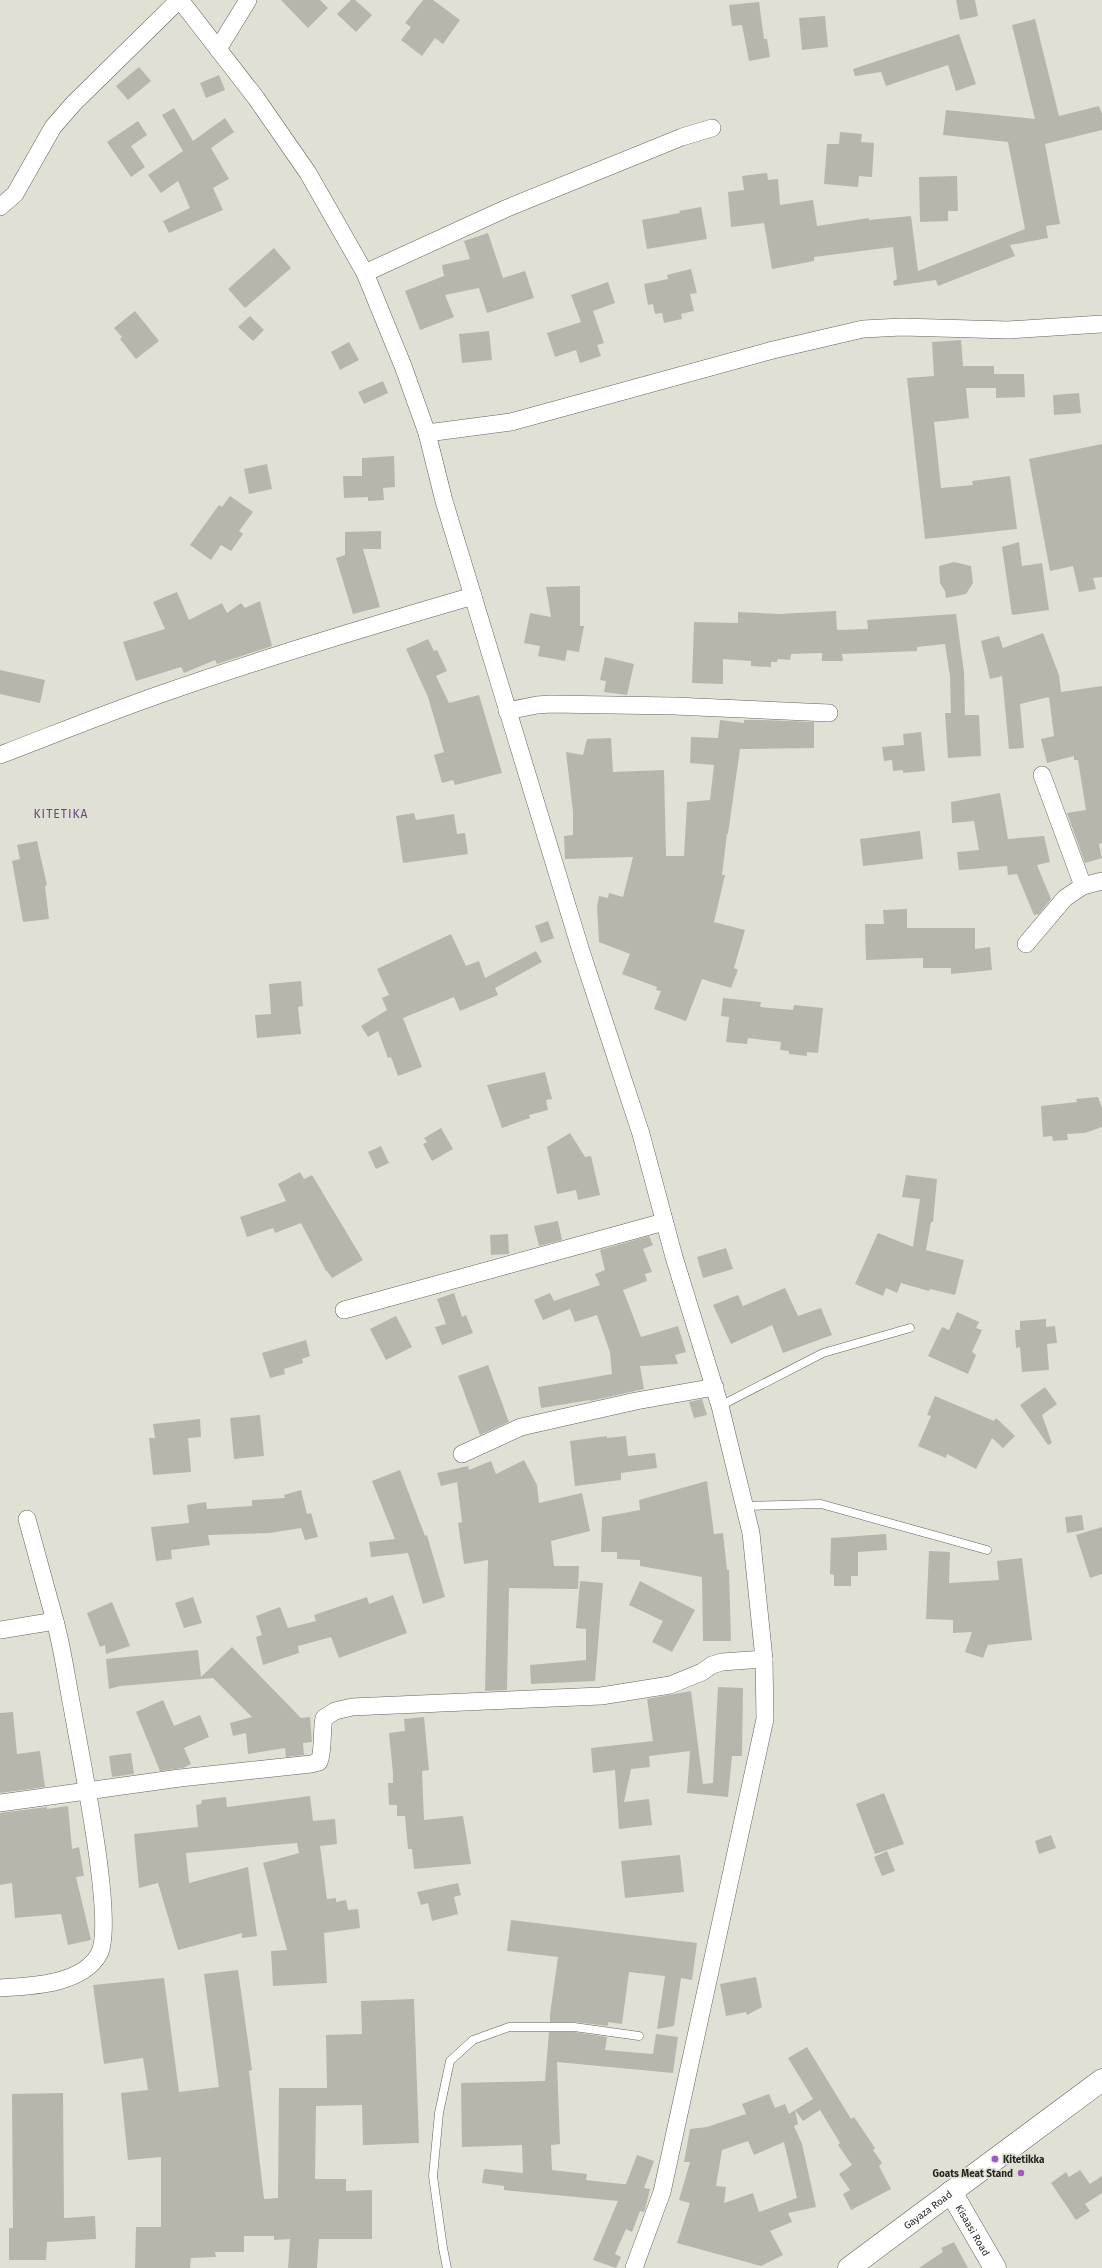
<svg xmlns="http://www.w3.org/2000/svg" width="1102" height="2268" viewBox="0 0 1102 2268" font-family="'Fira Sans',sans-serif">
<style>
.building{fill:#b7b6ac;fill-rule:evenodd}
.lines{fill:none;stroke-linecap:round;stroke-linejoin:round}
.lane-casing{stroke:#64635a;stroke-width:9}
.street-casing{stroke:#64635a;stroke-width:18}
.secondary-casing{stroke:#64635a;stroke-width:23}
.primary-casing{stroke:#64635a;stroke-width:23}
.lane{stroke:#fff;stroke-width:8}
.street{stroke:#fff;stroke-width:17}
.secondary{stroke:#fff;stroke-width:22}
.primary{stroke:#fff;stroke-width:22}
.poi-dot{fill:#a057ca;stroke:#e1e0d5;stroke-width:1.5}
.labels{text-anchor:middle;stroke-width:3.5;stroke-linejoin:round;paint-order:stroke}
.poi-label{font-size:10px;font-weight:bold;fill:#252420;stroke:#e1e0d5;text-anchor:start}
.street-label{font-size:10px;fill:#252420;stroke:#e1e0d5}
.quarter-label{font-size:12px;letter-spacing:1px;fill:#6a4680;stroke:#e1e0d5}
</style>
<rect width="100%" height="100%" fill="#e1e0d5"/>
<g class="building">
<path d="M281,0H320L328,8L308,28Z"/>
<path d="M351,0H355L372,15L356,32L337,14Z"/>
<path d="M423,0H433L460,20L443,44L435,38L422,56L401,40L411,27L405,23Z"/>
<path d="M956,0H975L978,16L960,20Z"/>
<path d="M759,2L764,39H767L770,57L749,61L742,25L732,26L729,5Z"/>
<path d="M825,16L828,47L802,50L799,18Z"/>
<path d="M1035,19L1059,116L1099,106L1102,114V130L1045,144L1060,224L1046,226L1048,238L1010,245L1015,256L938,286L936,280L894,286L893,281L897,279L893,247L814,257V261L772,269L764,223L731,227L728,192L744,190L742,176L767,173L768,180L778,179L780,205L813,200L817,226L869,218V220L911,216L918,271L1025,229L1008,142L943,135L946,110L1035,119L1012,25Z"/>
<path d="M959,34L976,84L956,91L948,65L886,86L881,72L855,76L853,69Z"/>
<path d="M139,67L151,81L128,100L116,86Z"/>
<path d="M219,75L225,90L206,98L200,83Z"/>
<path d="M174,108L193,141L225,118L234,132L211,148L229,179L213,188L223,210L169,233L163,221L190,208L178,181L161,193L148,175L183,151L162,115Z"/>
<path d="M138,121L147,135L131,146L145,167L131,177L107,142Z"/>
<path d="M840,132L862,134L861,142L874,143L872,177L859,176L858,187L824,184L827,144H839Z"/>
<path d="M957,176L958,211H948V221L920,222L919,177Z"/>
<path d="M701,207L707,239L647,249L642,220L680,213L679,211Z"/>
<path d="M488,233L503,278L525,271L534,298L487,313L479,288L445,295L454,317L420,330L405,291L444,276L442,265L470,259L464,241Z"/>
<path d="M274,248L291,268L245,308L228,289Z"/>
<path d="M691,269L697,293L690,294L694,311L681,314L682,319L664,323L662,313L655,314L653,304L648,305L644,284L668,279L667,275Z"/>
<path d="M608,282L615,303L593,311L604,343L597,345L601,356L580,363L576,350L555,357L547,333L581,322L571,295Z"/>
<path d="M135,311L159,341L136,359L120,339L122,337L114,328Z"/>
<path d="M250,316L264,330L253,341L238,327Z"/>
<path d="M489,331L492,360L462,363L459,334Z"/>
<path d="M961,340L963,366H994V374H1024L1025,397L996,398V388H966L969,418L934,422L941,488L973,485L972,481L1010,476L1017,529L925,539L907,378L934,376L932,342Z"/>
<path d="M349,342L359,360L340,370L331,352Z"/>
<path d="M383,381L388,393L364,404L358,392Z"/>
<path d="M1079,393L1081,413L1054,415L1053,395Z"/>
<path d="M1102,444V577L1093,578L1096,589L1079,592L1073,566L1050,571L1029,459Z"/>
<path d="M394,456L395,487L383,488L384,500L368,501V497L344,498L343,476H362V458Z"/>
<path d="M267,464L272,489L249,494L244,469Z"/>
<path d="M230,496L253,512L239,531L243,534L231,551L221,545L211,560L190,545L219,505L222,507Z"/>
<path d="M381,531V549H363L380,607L353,614L336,558L345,555V532Z"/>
<path d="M1019,542L1022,566L1042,563L1049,610L1012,615L1002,547Z"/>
<path d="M954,562L971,566L973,583L966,594L946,598L945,591L940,583L939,566Z"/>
<path d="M580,586V626H584L579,652L567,650L565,661L538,656L540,646L524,643L530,613L551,617L546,587Z"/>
<path d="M177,592L189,620L222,603L227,613L241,603L245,608L260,601L272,646L217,664L215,660L184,673L181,667L136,681L123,642L165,629L153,602Z"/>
<path d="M836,611L837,630L868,629L867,620L956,614L964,672L965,715H979L981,756L948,758L945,713H951L950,676L945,644L917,647V651L842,654L843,661H822V653L791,654L790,660L778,659L777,662H771V667L751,666V661L723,659V684L692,683L694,622L738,623V612L779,614Z"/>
<path d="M1043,633L1059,675L1061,692L1102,686V843L1099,844L1102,858L1085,863L1067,813L1086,810L1078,760H1074V756L1047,763L1041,739L1054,736L1049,697L1020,704L1024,748L1009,749L1002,676L990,679L981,641L999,636L1003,648Z"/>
<path d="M428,639L434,651L437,650L447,671L436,676L449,703L479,695L502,773L455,785L453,780L442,783L434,755L444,752L428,697L406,649Z"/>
<path d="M605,657L634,664L627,695L604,692L606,681L600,680Z"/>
<path d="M0,670L45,680L40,703L0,694Z"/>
<path d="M720,720L744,723V720H763L814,722V748L740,749L728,834H727L722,875H725L714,922L745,930L734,968L738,970L731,988L702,979L686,1021L654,1009L661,991L656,990L657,987L622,974L630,954L599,942L597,907L599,896L608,898L609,893L623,897L633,857L565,859L564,836L573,835V812L566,752L583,755L587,739L611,738L613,772L664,770L666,856H684L687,802L710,800L714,765L690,763L691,737L718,738Z"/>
<path d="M921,732L925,771L903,773V770L893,771L892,760L884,761L882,747L904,745L903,734Z"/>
<path d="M1000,793L1008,839L1044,836L1050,862L1037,865L1051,899L1039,914L1034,915L1017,874L1008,875L1007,866L959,870L957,852L979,850L974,821L952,823L951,802Z"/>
<path d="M414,813L416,820L454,814L457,834L465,833L468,854L403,863L396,816Z"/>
<path d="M920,831L923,859L863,866L860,839Z"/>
<path d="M37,841L47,885L45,886L49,919L23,922L12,861L20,859L17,845Z"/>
<path d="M907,909V928H975V949L990,947L992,970L951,974V968H923V958L866,960L865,924H884L883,910Z"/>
<path d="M548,921L554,938L541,943L535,926Z"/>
<path d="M451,934L466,966L479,961L485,978L536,951L542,962L495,988L498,995L460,1011L454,997L403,1018L422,1067L398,1076L391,1057L388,1058L378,1031L368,1037L361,1026L387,1010L382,998L389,995L377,969Z"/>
<path d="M301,981L303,1006L298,1007L301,1034L257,1038L255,1015L271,1014L269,984Z"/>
<path d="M723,998L761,1002L760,1007L793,1010L794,1005L823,1008L818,1053L807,1052V1056L789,1054V1051L780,1050L781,1042L748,1038L747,1044L726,1042L729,1017L721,1016Z"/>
<path d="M545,1072L552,1099L546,1100L548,1110L529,1115L530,1118L502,1128L487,1085Z"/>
<path d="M1098,1097L1102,1108V1127L1085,1133L1067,1134L1068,1140L1053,1141L1052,1136L1043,1137L1041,1106L1077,1102L1076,1099Z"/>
<path d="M441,1128L453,1149L432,1161L423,1144L427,1142L424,1138Z"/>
<path d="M570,1133L585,1157L591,1156L600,1195L578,1200L576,1190L557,1194L547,1147Z"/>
<path d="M381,1146L389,1163L376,1169L368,1152Z"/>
<path d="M300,1172L304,1179L312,1175L363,1260L332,1278L327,1271H326L301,1223L275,1233L273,1228L247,1237L240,1217L286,1201L278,1184Z"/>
<path d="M906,1175L937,1179L933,1222H931L926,1250L964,1260L955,1295L930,1289L929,1291L901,1283L897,1293L886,1288L883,1296L855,1284L878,1233L913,1247L920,1199L902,1197Z"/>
<path d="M558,1221L562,1240L539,1246L534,1226Z"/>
<path d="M508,1234L509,1254L491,1255L490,1235Z"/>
<path d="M649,1236L653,1245L643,1249L652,1272L645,1274L647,1281L623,1290L641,1337L678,1326L686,1352L675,1355L678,1364L640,1366L644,1389L590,1401V1400L541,1408L538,1387L612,1374L610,1352L597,1315L575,1322L570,1309L543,1320L534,1300L550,1293L554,1301L600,1285L595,1274L605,1270L600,1250Z"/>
<path d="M726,1248L733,1269L703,1278L697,1257Z"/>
<path d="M785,1288L798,1316L821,1308L832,1335L783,1353L772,1325L731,1344L713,1305L738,1295L743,1306Z"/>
<path d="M454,1293L462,1317L466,1315L473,1333L442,1345L435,1327L446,1324L437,1299Z"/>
<path d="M957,1312L979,1322L976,1328L982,1330L972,1352L976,1355L968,1374L928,1356L942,1327L949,1330Z"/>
<path d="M396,1316L412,1347L386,1360L370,1329Z"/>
<path d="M1046,1319V1327L1055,1326L1057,1343L1047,1344L1049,1370L1022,1372L1020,1347L1016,1348L1015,1330H1020V1321Z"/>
<path d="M306,1340L310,1356L302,1359L303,1363L284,1369L285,1374L270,1378L262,1353Z"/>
<path d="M488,1365L509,1422L480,1435L458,1376Z"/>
<path d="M1045,1387L1057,1404L1042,1415L1052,1443L1048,1445L1020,1405Z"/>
<path d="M935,1396L994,1421L996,1418L1015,1436L1003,1448L992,1438L976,1469L947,1454L946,1458L918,1446L931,1416L927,1415Z"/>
<path d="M702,1399L707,1415L694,1418L689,1402Z"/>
<path d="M260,1415L264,1456L234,1459L230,1418Z"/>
<path d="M200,1419L201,1437L188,1438L191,1472L153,1475L149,1438H155L153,1424Z"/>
<path d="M607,1436V1438L626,1436L628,1456L655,1453L657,1468L621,1473V1480L575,1486L570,1441Z"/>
<path d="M524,1460L537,1485L539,1503L582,1493L590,1531L551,1541L554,1566H579L578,1589L509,1588L507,1690L485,1691L488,1560L464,1564L458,1523L462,1522L457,1482L441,1486L437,1473L468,1466L469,1470L491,1461L496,1474Z"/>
<path d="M400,1470L425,1536L427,1535L445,1597L423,1604L408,1553L371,1557L369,1542L395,1539L372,1481Z"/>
<path d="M707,1481L714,1534L723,1533L727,1570H729L731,1641H703L702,1577L640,1566V1560L617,1559V1552H601L602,1517L640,1510L639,1500Z"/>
<path d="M301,1490L307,1514L311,1513L318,1537L305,1540L301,1528L270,1533L208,1535L210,1545L171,1550L172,1559L156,1561L151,1527L189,1523L187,1505L206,1502L207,1509L252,1506V1500L285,1498L284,1495Z"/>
<path d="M1082,1515L1084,1530L1067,1533L1065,1517Z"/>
<path d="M1102,1527V1574L1090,1578L1076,1535Z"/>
<path d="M886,1534L887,1550L858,1552V1576H851V1586H834V1575L830,1574L831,1538Z"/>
<path d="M929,1551L950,1552L949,1583L999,1580L997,1561L1022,1558L1032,1640L988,1645L983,1658L965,1652L972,1632L953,1633V1620L926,1619Z"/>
<path d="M580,1581L603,1583L595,1681L531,1684L530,1665L586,1660V1629L576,1628Z"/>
<path d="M640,1581L695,1610L672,1652L652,1642L663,1621L629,1605Z"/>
<path d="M393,1595L407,1633L339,1658L331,1637L298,1646L299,1653L263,1665L256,1637L262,1635L256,1616L280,1607L288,1628L316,1621L314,1615L367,1597L369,1604Z"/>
<path d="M193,1597L202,1623L184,1628L175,1603Z"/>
<path d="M112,1602L130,1646L106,1654L105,1645L100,1647L87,1613Z"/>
<path d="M232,1647L301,1718L310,1717L312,1742L303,1743L304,1755L286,1757L285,1748L248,1754L246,1733L233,1736L230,1723L252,1717L213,1678L120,1686L109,1689L106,1659L198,1650L201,1677Z"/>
<path d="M718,1687L743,1688L742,1756H732L728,1797L687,1793L690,1751L649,1756L650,1767L631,1769L624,1802L649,1799L652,1825L619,1829L615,1770L593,1773L591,1748L653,1741L647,1699L691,1691L703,1784L713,1783Z"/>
<path d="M163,1700L174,1726L200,1715L209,1737L184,1748L191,1764L183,1768L160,1771L136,1712Z"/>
<path d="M13,1712L17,1754L40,1751L45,1787L0,1793V1713Z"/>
<path d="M424,1717L429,1770L422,1771L424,1820L463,1816L471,1864L414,1869L412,1849H408L405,1816H397V1805H389L388,1783H393V1773L389,1733L405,1731L404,1719Z"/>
<path d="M131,1753L134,1774L112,1777L109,1756Z"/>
<path d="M884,1793L904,1844L875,1854L856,1804Z"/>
<path d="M310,1796L313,1821L335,1819L337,1844L320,1846L327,1899L336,1898V1902L346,1900L348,1910L358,1909L360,1928L324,1933L327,1983L273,1986L271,1951L287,1950L263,1863L299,1853L297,1843L186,1853L189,1883L248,1867L257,1936L242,1938V1933L178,1950L158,1883L139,1888L134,1834L198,1827L196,1805L201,1804L202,1800L226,1797L227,1807Z"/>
<path d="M68,1806L72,1849L79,1847L84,1876L76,1877L91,1940L68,1945L61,1914L15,1918L12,1883L0,1885V1813L47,1807V1809Z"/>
<path d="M1051,1835L1056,1848L1039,1854L1035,1841Z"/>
<path d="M887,1851L895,1871L882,1876L874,1857Z"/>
<path d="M680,1855L684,1892L625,1898L621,1861Z"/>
<path d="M458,1883L461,1895L454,1897L458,1914L432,1921L428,1903L421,1905L417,1892Z"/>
<path d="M511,1920L697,1943L692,1980L681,1978L674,2026L657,2029L665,1976L629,1972L622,2024L608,2022V2026L575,2022H550V2014L558,1957L507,1951Z"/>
<path d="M238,1970L252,2070L249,2071L264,2199L278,2198L279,2088H327L326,2035L362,2034L361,2001L414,1999L419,2143L363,2145L362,2105L316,2106L315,2179H346V2191L372,2190V2239H319L317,2268H288L290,2239L274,2240V2236H244V2252H215L216,2257L191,2258L190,2268H135L136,2227H161V2157L128,2160L121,2093L148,2090L143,2058L104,2064L93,1985L164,1978L179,2092L219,2087L204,1974Z"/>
<path d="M756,1977L762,2007L747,2015L746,2012L726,2016L720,1984Z"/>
<path d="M549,2032H574L607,2037L605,2050L653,2054L656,2034L678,2037L673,2073L557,2062L560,2144L551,2145L552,2170L587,2174L586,2180L622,2184H626L637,2155L654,2161L644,2188L650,2189L645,2209L644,2212L640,2211L632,2232L626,2229L615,2254L621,2257L616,2268L593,2260L618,2201L504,2190V2186L482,2183L484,2169L523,2173L522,2145L462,2147L461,2083L545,2081Z"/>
<path d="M807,2047L851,2119L854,2117L875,2148L873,2150L882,2163L879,2166L891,2189L851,2210L843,2194L850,2190L839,2174L852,2165L838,2145L840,2143L820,2110L803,2121L795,2110L813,2099L788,2058Z"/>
<path d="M63,2093L64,2218L95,2216L96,2239L47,2242L46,2260H9V2228H13L12,2094Z"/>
<path d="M769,2094L775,2108L785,2104L789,2114L795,2110L798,2124L794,2126L802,2144L816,2207L788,2213L792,2222L770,2231L783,2255L761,2266L677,2243L690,2203L679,2200L690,2162H684L690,2129L707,2127L746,2114L742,2104ZM748,2141L754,2155L784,2142L797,2198L759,2212L753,2193L724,2203L726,2187L716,2186L722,2150Z"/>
<path d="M1080,2170L1090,2184L1102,2176V2193L1085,2204L1090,2211L1076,2220L1051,2183L1066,2172L1069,2177Z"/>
<path d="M954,2242L968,2268H919L943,2252L941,2248Z"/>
</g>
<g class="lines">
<g class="lane-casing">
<g id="lane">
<path d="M720,1406L823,1353L910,1328"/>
<path d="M744,1506L821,1504L987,1550"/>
<path d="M447,2268L443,2248L433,2176L439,2113L450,2061L473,2040L509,2027H574L639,2036"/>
</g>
</g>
<g class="street-casing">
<g id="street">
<path d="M180,0L256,98L308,173L365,273L403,366L427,433L444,501L580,948L641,1134L674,1257L720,1406L751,1533L764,1659L765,1719L662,2192L634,2268"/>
<path d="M218,49L248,0"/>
<path d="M0,207L15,194L53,127L74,103L179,0"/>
<path d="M365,273L505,209L682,137L712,128"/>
<path d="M427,433L511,422L773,350L863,329L902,327L1008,330L1102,324"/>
<path d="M507,711L537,705L551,704L674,706L829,713"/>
<path d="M0,755C55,734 109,712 164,693C266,657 370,626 473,596"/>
<path d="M1042,775L1083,886"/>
<path d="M1026,944L1065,898L1083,886L1102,881"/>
<path d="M344,1310L664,1222"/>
<path d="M462,1454L521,1427L636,1401L715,1387"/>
<path d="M0,1630L55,1621"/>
<path d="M0,1803L180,1778L311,1764L319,1762C324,1749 321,1733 324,1718L335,1711L352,1707L601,1696L670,1685L702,1672L712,1665L722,1662L764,1659"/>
<path d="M0,1988C30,1986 82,1985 99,1954C116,1923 80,1754 73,1712C67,1682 63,1650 55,1621C46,1587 36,1553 27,1519"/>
</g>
</g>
<g class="secondary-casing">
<g id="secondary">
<path id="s1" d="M951,2192L995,2268"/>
</g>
</g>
<g class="primary-casing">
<g id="primary">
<path id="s2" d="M849,2268L1102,2080"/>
</g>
</g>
<use href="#lane" class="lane"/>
<use href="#street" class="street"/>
<use href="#secondary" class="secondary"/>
<use href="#primary" class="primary"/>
</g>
<g class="poi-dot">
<circle cx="995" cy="2159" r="4"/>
<circle cx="1021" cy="2173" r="4"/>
</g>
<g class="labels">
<g class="poi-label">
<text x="1003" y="2163">Kitetikka</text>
<text x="1013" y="2177" text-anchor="end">Goats Meat Stand</text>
</g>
<g class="street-label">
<text dy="4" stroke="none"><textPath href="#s2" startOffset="98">Gayaza Road</textPath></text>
<text dy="4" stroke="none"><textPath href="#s1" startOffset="44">Kisaasi Road</textPath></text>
</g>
<g class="quarter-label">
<text x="61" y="818">KITETIKA</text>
</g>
</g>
</svg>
